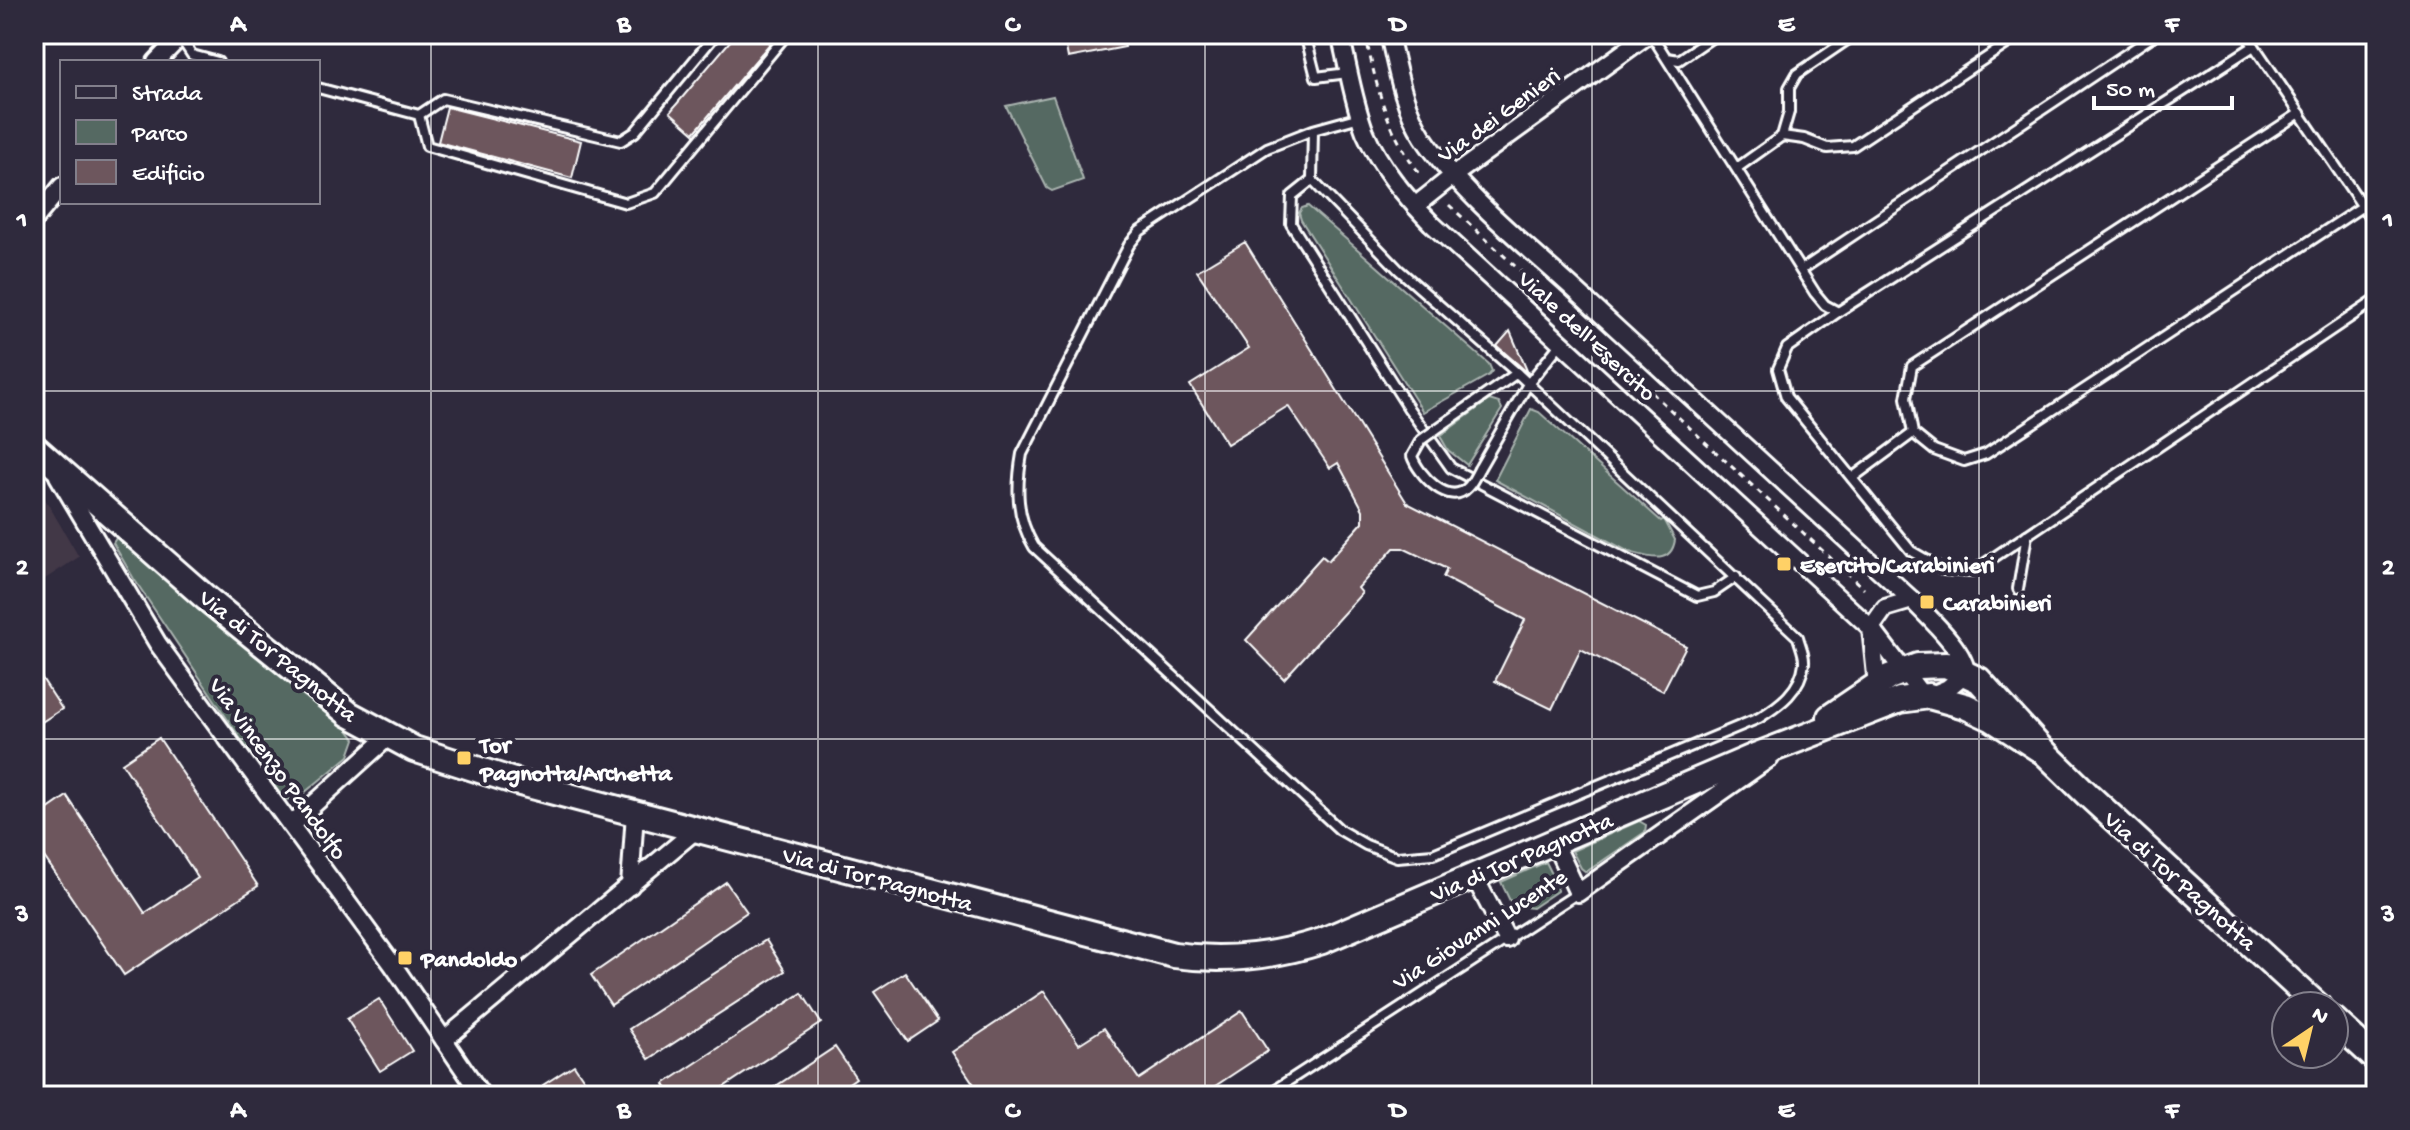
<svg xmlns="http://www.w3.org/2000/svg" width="2410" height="1130" viewBox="0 0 2410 1130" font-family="'Gochi Hand',sans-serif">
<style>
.built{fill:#423747}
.green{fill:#556962;stroke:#aab4b0;stroke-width:2}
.building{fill:#6d565d;stroke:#fff;stroke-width:2}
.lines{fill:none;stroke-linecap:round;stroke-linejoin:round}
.lane-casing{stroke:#fff;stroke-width:14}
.street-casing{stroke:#fff;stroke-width:22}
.secondary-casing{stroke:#fff;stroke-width:30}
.path{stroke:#fff;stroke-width:3;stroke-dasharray:6 6;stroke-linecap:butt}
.lane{stroke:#2f2a3d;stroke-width:8}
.street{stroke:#2f2a3d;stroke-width:16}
.secondary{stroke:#2f2a3d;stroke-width:24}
.lane-bridge-casing{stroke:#fff;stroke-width:14;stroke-linecap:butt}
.lane-bridge{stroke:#2f2a3d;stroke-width:8}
.grid{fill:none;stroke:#fff;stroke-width:2;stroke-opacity:0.55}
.poi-dot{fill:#ffd166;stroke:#2f2a3d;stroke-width:3}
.labels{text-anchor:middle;stroke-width:8;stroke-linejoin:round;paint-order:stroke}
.street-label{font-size:24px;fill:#fff;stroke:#2f2a3d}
.poi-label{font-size:24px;font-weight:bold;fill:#fff;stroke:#2f2a3d;text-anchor:start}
.neatline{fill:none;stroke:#fff;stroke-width:3}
.grid-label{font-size:26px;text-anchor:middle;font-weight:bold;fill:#fff}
</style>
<rect width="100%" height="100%" fill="#2f2a3d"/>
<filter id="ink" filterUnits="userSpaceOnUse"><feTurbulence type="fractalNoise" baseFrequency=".0125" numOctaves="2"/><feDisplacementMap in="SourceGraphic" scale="16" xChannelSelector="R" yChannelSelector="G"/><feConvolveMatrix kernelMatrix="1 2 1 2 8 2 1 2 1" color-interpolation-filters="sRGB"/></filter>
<g filter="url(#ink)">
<path class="built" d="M34,480L79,557L34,586Z"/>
<g class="green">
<path d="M1053,96L1083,180L1052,191L1047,188L1006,106Z"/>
<path d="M1308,206L1489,364L1492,371L1489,375L1423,412L1301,220L1299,213L1302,208Z"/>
<path d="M1489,400L1499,403L1502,409L1467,465L1448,450L1440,436Z"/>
<path d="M1531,409L1539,412L1661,521L1664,519L1675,540C1671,566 1648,557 1629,552L1495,480Z"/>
<path d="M120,537L295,688L342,722L355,739L349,756L298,798L284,800L278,795L134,579L113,543L116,538Z"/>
<path d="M1639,821L1646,825L1645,832L1586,872L1581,868L1572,851Z"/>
<path d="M1546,862L1557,884V891L1532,908L1512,905L1501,882Z"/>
</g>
<g class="building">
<path d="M736,34H778L694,133L670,112Z"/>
<path d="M1095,34H1123L1125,47L1068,58L1065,42L1095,36Z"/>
<path d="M447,107L581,141L572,178L438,142Z"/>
<path d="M1245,242L1407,503L1686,646L1663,691L1581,649L1552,709L1495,681L1525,620L1443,577L1447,569L1403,548H1394L1358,588L1362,593L1284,679L1246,640L1322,556L1328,561L1363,522V510L1338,463L1330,468L1288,406L1227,444L1190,385L1249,348L1197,271Z"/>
<path d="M1510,331L1528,373L1497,346Z"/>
<path d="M34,666L62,709L34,727Z"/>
<path d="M159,738L258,886L124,975L34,842V819L67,796L145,913L198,878L122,763Z"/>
<path d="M726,882L747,912L611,1005L591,975Z"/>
<path d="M766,940L785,971L649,1059L629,1029Z"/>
<path d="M905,972L938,1021L908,1041L874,992Z"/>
<path d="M1044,991L1079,1044L1104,1028L1139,1079L1242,1011L1268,1051L1200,1096H982L952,1052Z"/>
<path d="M802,993L821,1023L710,1096H671L664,1084Z"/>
<path d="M379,999L412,1051L380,1071L347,1019Z"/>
<path d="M835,1047L856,1078L830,1096H761Z"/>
<path d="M574,1065L595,1096H550L543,1085Z"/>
</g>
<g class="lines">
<g class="lane-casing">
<g id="lane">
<path d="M1305,34L1316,77L1348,73"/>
<path d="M1651,34L1815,293L1825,305L1838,312"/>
<path d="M2246,34L2376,226"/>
<path d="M179,35L192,55L218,62"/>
<path d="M2254,46L1838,312L1787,348L1778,369L1786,397L1911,551L1944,570L1972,572L2376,300"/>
<path d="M1667,58L1679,60L1717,34"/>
<path d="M318,88L419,115L443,99L621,141L635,132L716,34"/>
<path d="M2300,113L1912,366L1906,398L1913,433L1934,450L1964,461L1986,454L2363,206"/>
<path d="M419,115L427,146L626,203L655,193L787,34"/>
<path d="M1313,130L1312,180L1399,270L1517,373L1798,637C1800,645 1805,655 1804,663C1801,690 1780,705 1759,718L1433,854L1397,857L1366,845L1340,830L1034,547C1016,517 1016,488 1022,454L1129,245L1140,231L1267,148L1313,130L1360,117"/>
<path d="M1782,136L1804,139L1827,148L1853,146L2022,34"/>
<path d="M1737,168L1782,136L1789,112V88L1797,74L1856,34"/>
<path d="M1312,180L1292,196L1291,224L1409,409L1451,468L1697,596L1714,592L1736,577"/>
<path d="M1801,270L2156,34"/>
<path d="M1435,430L1517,373"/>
<path d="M1479,469L1528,384L1561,343"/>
<path d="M1852,478L1913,433"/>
<path d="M2018,589L2027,535"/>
<path d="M1265,1096L1578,893"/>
</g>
</g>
<g class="street-casing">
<g id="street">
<path d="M1340,34C1348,66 1353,101 1365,132C1380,167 1405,196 1431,223L1871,628L1919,691L1929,696L1948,688L1966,673C1966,651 1927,616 1912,600C1804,501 1697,402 1590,304C1538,255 1462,196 1423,137C1403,106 1397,69 1389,34"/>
<path d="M156,62L183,34"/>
<path d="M1415,206L1454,175L1649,34"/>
<path d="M34,220L62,186"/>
<path d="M58,476L158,644L393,965L482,1096"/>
<path d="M1871,628L1877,685"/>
<path d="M1871,628L1885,608L1912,600"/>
<path d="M292,824L388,737"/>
<path d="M1554,842L1578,893L1770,758"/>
<path d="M1474,876L1507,939"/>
<path d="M630,886L635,813"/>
<path d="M444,1040L697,829"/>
</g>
</g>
<g class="secondary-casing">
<g id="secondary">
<path d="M34,447L206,598L349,714L414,749L520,783L1174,955C1225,962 1273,957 1322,941L1755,756L1900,700L1929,696L1965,706L1991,718L2045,753"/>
<path d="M1830,717L1889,677L1918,666L1946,665L1979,680L2045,753L2088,795L2318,1006"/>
<path d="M2334,1020L2376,1059"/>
</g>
</g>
<g class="path">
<path d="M1365,34C1377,88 1386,131 1421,175"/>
<path d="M1449,205L1864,589"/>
</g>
<use href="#lane" class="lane"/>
<use href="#street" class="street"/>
<use href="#secondary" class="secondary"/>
<g class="lane-bridge-casing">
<path id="lane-bridge" d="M1435,430L1421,440L1412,456C1418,474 1449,508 1468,487C1472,483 1476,475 1479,469"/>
</g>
<use href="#lane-bridge" class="lane-bridge"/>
</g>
</g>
<path class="grid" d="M431,34V1096M818,34V1096M1205,34V1096M1592,34V1096M1979,34V1096M34,391H2376M34,739H2376"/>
<g class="poi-dot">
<rect x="1776" y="556" width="16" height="16" rx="4"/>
<rect x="1919" y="594" width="16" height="16" rx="4"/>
<rect x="456" y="750" width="16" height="16" rx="4"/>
<rect x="397" y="950" width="16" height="16" rx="4"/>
</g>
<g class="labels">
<g class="street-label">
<text transform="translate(1498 114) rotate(-36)" y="8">Via dei Genieri</text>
<text transform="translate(1588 335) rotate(43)" y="8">Viale dell'Esercito</text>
<text transform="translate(279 655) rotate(39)" y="8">Via di Tor Pagnotta</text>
<text transform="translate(279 768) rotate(54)" y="8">Via Vincenzo Pandolfo</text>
<text transform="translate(1521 856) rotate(-23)" y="8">Via di Tor Pagnotta</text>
<text transform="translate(878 878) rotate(15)" y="8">Via di Tor Pagnotta</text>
<text transform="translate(2181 880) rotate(42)" y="8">Via di Tor Pagnotta</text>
<text transform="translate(1479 928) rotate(-33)" y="8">Via Giovanni Lucente</text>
</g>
<g class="poi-label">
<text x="1800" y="572">Esercito/Carabinieri</text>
<text x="1943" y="610">Carabinieri</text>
<text x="480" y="752">Tor<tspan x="480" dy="28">Pagnotta/Archetta</tspan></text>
<text x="421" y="966">Pandoldo</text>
</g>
</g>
<rect width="2410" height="1130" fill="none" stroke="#2f2a3d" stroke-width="88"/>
<rect x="60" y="60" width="260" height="144" fill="#2f2a3d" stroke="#827f8b" stroke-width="2"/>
<rect x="76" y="86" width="40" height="12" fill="#2f2a3d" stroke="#827f8b" stroke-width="2"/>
<text x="132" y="100" font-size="24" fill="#ffffff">Strada</text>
<rect x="76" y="120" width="40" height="24" fill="#556962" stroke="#827f8b" stroke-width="2"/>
<text x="132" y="140" font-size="24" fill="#ffffff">Parco</text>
<rect x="76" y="160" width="40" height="24" fill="#6d565d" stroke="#827f8b" stroke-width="2"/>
<text x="132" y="180" font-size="24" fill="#ffffff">Edificio</text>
<g transform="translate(2310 1030) rotate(35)"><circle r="38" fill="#2f2a3d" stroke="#827f8b" stroke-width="2"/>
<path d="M0-6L14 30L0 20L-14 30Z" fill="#ffd166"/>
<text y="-12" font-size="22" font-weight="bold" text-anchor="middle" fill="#ffffff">N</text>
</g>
<path d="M2094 96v12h138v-12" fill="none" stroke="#ffffff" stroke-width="4"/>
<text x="2106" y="96" font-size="24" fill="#ffffff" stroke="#2f2a3d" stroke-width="6" paint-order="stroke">50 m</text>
<rect x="44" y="44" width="2322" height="1042" class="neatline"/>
<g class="grid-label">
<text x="238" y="31">A</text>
<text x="624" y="31">B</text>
<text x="1012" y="31">C</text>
<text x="1398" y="31">D</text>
<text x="1786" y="31">E</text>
<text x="2172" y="31">F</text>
<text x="22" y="227">1</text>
<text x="2388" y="227">1</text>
<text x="22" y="574">2</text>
<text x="2388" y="574">2</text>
<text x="22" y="921">3</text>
<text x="2388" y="921">3</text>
<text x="238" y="1117">A</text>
<text x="624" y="1117">B</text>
<text x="1012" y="1117">C</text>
<text x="1398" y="1117">D</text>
<text x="1786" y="1117">E</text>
<text x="2172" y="1117">F</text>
</g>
</svg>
